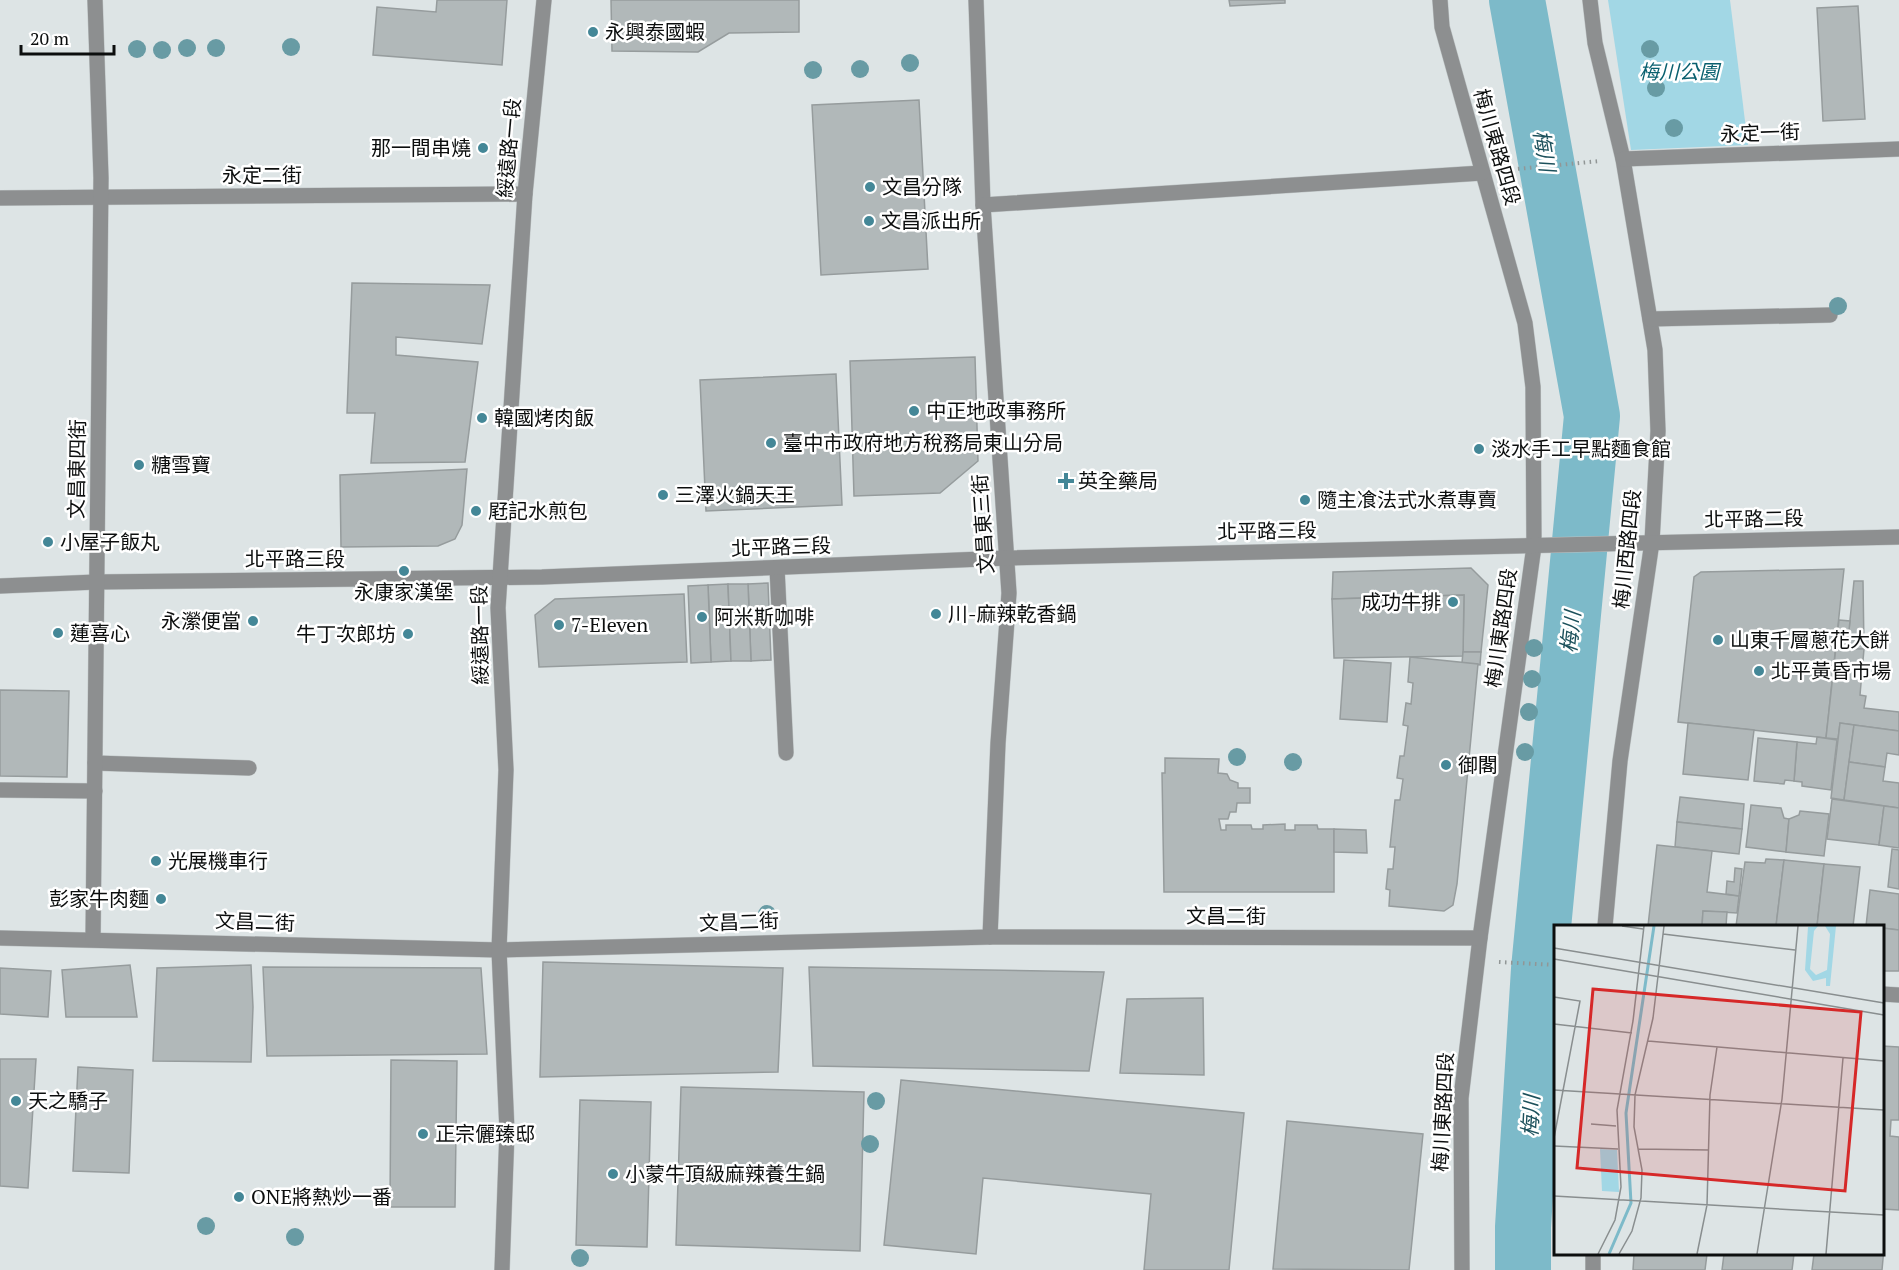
<svg xmlns="http://www.w3.org/2000/svg" width="1899" height="1270" viewBox="0 0 1899 1270" font-family="'PT Serif','Noto Sans TC',serif">
<style>
.green{fill:#a2d7e5}
.lines{fill:none;stroke-linecap:round;stroke-linejoin:round}
.river{stroke:#7dbac9;stroke-width:56}
.building{fill:#b1b8b9;stroke:#969c9d;stroke-width:1.5}
.minor-casing{stroke:#bcc2c3;stroke-width:16}
.path{stroke:#919696;stroke-width:4;stroke-dasharray:1.5 4.5;stroke-linecap:butt}
.minor{stroke:#8d8f90;stroke-width:15}
.tree{fill:#689ba4}
.poi-dot{fill:#448797;stroke:#fff;stroke-width:2}
.labels{text-anchor:middle;stroke-width:5;stroke-linejoin:round;paint-order:stroke}
.poi-label{font-size:20px;fill:#0c0e0e;stroke:#fff;text-anchor:start}
.park-label{font-size:20px;font-style:italic;fill:#09606f;stroke:#fff}
.street-label{font-size:20px;fill:#0c0e0e;stroke:#fff}
.water-label{font-size:21px;font-style:italic;fill:#1b505b;stroke:#fff}
.inset-river{fill:none;stroke:#7dbac9;stroke-width:3}
.inset-road{fill:none;stroke:#898e8f;stroke-width:1.5}
.view{fill:#d62828;fill-opacity:0.15;stroke:#d62828;stroke-width:3}
.inset-edge{fill:none;stroke:#0c0e0e;stroke-width:3}
</style>
<rect width="100%" height="100%" fill="#dde4e5"/>
<path class="green" d="M1608,0H1730L1748,145L1631,150Z"/>
<g class="lines">
<path class="river" d="M1517,0L1592,416L1539,969L1523,1227V1270"/>
</g>
<g class="building">
<path d="M437,0H507L502,65L373,55L377,7L436,12Z"/>
<path d="M611,0H799V32L729,33L698,52L612,51Z"/>
<path d="M1229,0H1285V3L1230,6Z"/>
<path d="M1858,6L1865,119L1823,121L1817,8Z"/>
<path d="M919,100L928,269L821,275L812,105Z"/>
<path d="M352,283L490,285L482,344L396,337V355L478,362L465,462L371,463L375,413H347Z"/>
<path d="M975,357L978,461L940,493L854,496L850,361Z"/>
<path d="M836,374L842,505L706,511L700,380Z"/>
<path d="M467,469L462,525L455,539L438,546L341,547L340,475Z"/>
<path d="M1471,568L1488,585L1481,652H1463L1464,595L1332,599L1333,572Z"/>
<path d="M1844,569L1826,738L1678,722L1694,577L1701,572Z"/>
<path d="M1854,581H1863L1864,649H1847Z"/>
<path d="M768,583L771,660L751,661L748,584Z"/>
<path d="M728,584L731,661L711,662L708,585Z"/>
<path d="M728,584H748L751,661H731Z"/>
<path d="M708,585L711,662L691,663L688,586Z"/>
<path d="M684,594L687,662L539,667L535,615L555,599Z"/>
<path d="M1464,595L1463,656L1334,658L1332,599Z"/>
<path d="M1839,620L1850,621L1847,649H1864L1860,695L1866,696L1864,708L1899,712V731L1840,723L1838,739L1826,738Z"/>
<path d="M1463,652H1481L1480,665L1462,663Z"/>
<path d="M1410,657L1478,664L1457,884L1453,905L1444,911L1389,906L1390,890L1386,889L1388,869H1393L1395,847H1390L1395,800H1400L1403,779L1397,778L1400,756H1404L1408,726L1403,725L1406,703L1411,704L1413,683L1408,682Z"/>
<path d="M1344,660L1391,663L1387,722L1340,719Z"/>
<path d="M0,690L69,691L67,777L0,776Z"/>
<path d="M1688,723L1754,730L1748,780L1683,774Z"/>
<path d="M1840,723L1854,725L1844,800L1831,798Z"/>
<path d="M1854,725L1899,731V755L1887,753L1885,767L1849,762Z"/>
<path d="M1817,737L1837,740L1831,790L1802,786V782L1794,781L1797,742L1816,744Z"/>
<path d="M1758,738L1797,742L1794,781L1785,780L1784,784L1754,781Z"/>
<path d="M1165,758L1219,759L1218,773L1227,774L1230,780L1238,783V788H1250V803H1237L1236,812H1230L1228,819H1219L1221,830H1226V825H1251L1252,829H1263V825L1285,824V830H1295V825H1317L1318,829H1334V892H1164L1162,773H1165Z"/>
<path d="M1849,762L1885,767L1883,781L1899,783V808L1844,800Z"/>
<path d="M1680,797L1744,804L1742,829L1677,822Z"/>
<path d="M1832,799L1884,806L1879,845L1827,839Z"/>
<path d="M1751,805L1781,808L1784,818L1789,819L1786,852L1746,847Z"/>
<path d="M1884,806L1899,808V848L1879,845Z"/>
<path d="M1800,811L1829,814L1824,856L1786,852L1789,819L1799,815Z"/>
<path d="M1677,822L1742,829L1739,854L1675,847Z"/>
<path d="M1334,829L1366,830L1367,853L1334,852Z"/>
<path d="M1657,845L1712,851L1707,892L1739,896L1737,913L1703,911L1702,926H1648Z"/>
<path d="M1892,849L1899,850V889L1888,887Z"/>
<path d="M1766,859L1784,860L1776,926H1736L1745,862L1765,863Z"/>
<path d="M1784,860L1824,864L1817,926H1776Z"/>
<path d="M1824,864L1860,867L1853,926H1817Z"/>
<path d="M1735,868L1742,869L1739,896L1726,894L1727,881L1734,882Z"/>
<path d="M1870,890L1899,894V930L1866,926Z"/>
<path d="M1703,911L1727,912L1726,926H1702Z"/>
<path d="M1882,928L1899,930V971H1882Z"/>
<path d="M543,962L783,968L778,1072L540,1077Z"/>
<path d="M130,965L137,1017H66L62,970Z"/>
<path d="M251,965L253,1007L251,1062L153,1061L157,968Z"/>
<path d="M263,967L481,968L487,1054L267,1056Z"/>
<path d="M809,967L1104,972L1089,1071L813,1066Z"/>
<path d="M0,968L51,971L48,1017L0,1014Z"/>
<path d="M1203,998L1204,1075L1120,1073L1127,999Z"/>
<path d="M1882,1046L1899,1047V1120H1891L1890,1136L1899,1137V1210L1882,1209Z"/>
<path d="M0,1059H36L28,1188L0,1186Z"/>
<path d="M391,1060L457,1061L455,1207H390Z"/>
<path d="M78,1067L133,1070L129,1173L73,1171Z"/>
<path d="M901,1080L1244,1113L1229,1270H1144L1151,1194L983,1178L976,1254L884,1245Z"/>
<path d="M681,1087L864,1092L860,1251L676,1245Z"/>
<path d="M580,1100L651,1102L647,1247L576,1245Z"/>
<path d="M1287,1121L1423,1134L1409,1270L1273,1269Z"/>
<path d="M1882,1248H1884L1882,1270H1812L1814,1254H1882Z"/>
<path d="M1634,1254H1707L1705,1270H1633Z"/>
<path d="M1724,1254H1794L1792,1270H1722Z"/>
</g>
<g class="lines">
<g class="minor-casing">
<g id="minor">
<path d="M976,0L983,205L1009,593L998,743L990,937"/>
<path d="M1440,0L1442,27L1525,323L1533,387L1534,546L1480,938L1461,1098L1462,1270"/>
<path d="M1590,0L1595,43L1623,159L1655,350L1658,431L1652,542L1620,761L1605,926"/>
<path d="M1623,159L1899,149"/>
<path d="M0,198L525,194"/>
<path d="M983,205L1482,173"/>
<path d="M1650,319L1830,315"/>
<path d="M777,568L786,753"/>
<path d="M0,586L96,582L542,577L1007,558L1899,537"/>
<path d="M95,763L249,768"/>
<path d="M0,790L95,791"/>
<path d="M0,938L499,950L990,937L1480,938"/>
<path d="M93,939L101,178L95,0"/>
<path d="M1882,994L1899,995"/>
<path d="M502,1270L507,1131L499,950L506,770L498,608L525,194L544,0"/>
<path d="M1593,1270V1254"/>
</g>
</g>
<g class="path">
<path d="M1506,170L1600,161"/>
<path d="M1499,962L1556,965"/>
</g>
<use href="#minor" class="minor"/>
</g>
<g class="tree">
<circle cx="291" cy="47" r="9"/>
<circle cx="187" cy="48" r="9"/>
<circle cx="216" cy="48" r="9"/>
<circle cx="137" cy="49" r="9"/>
<circle cx="1650" cy="49" r="9"/>
<circle cx="162" cy="50" r="9"/>
<circle cx="910" cy="63" r="9"/>
<circle cx="860" cy="69" r="9"/>
<circle cx="813" cy="70" r="9"/>
<circle cx="1656" cy="88" r="9"/>
<circle cx="1674" cy="128" r="9"/>
<circle cx="1838" cy="306" r="9"/>
<circle cx="1534" cy="648" r="9"/>
<circle cx="1532" cy="679" r="9"/>
<circle cx="1529" cy="712" r="9"/>
<circle cx="1525" cy="752" r="9"/>
<circle cx="1237" cy="757" r="9"/>
<circle cx="1293" cy="762" r="9"/>
<circle cx="767" cy="914" r="9"/>
<circle cx="876" cy="1101" r="9"/>
<circle cx="870" cy="1144" r="9"/>
<circle cx="206" cy="1226" r="9"/>
<circle cx="295" cy="1237" r="9"/>
<circle cx="580" cy="1258" r="9"/>
</g>
<g class="poi-dot">
<circle cx="593" cy="32" r="6"/>
<circle cx="483" cy="148" r="6"/>
<circle cx="870" cy="187" r="6"/>
<circle cx="869" cy="221" r="6"/>
<circle cx="914" cy="411" r="6"/>
<circle cx="482" cy="418" r="6"/>
<circle cx="771" cy="443" r="6"/>
<circle cx="1479" cy="449" r="6"/>
<circle cx="139" cy="465" r="6"/>
<path d="M1063 472h6v6h6v6h-6v6h-6v-6h-6v-6h6z"/>
<circle cx="663" cy="495" r="6"/>
<circle cx="1305" cy="500" r="6"/>
<circle cx="476" cy="511" r="6"/>
<circle cx="48" cy="542" r="6"/>
<circle cx="404" cy="571" r="6"/>
<circle cx="1453" cy="602" r="6"/>
<circle cx="936" cy="614" r="6"/>
<circle cx="702" cy="617" r="6"/>
<circle cx="253" cy="621" r="6"/>
<circle cx="559" cy="625" r="6"/>
<circle cx="58" cy="633" r="6"/>
<circle cx="408" cy="634" r="6"/>
<circle cx="1718" cy="640" r="6"/>
<circle cx="1759" cy="671" r="6"/>
<circle cx="1446" cy="765" r="6"/>
<circle cx="156" cy="861" r="6"/>
<circle cx="161" cy="899" r="6"/>
<circle cx="16" cy="1101" r="6"/>
<circle cx="423" cy="1134" r="6"/>
<circle cx="613" cy="1174" r="6"/>
<circle cx="239" cy="1197" r="6"/>
</g>
<g class="labels">
<g class="poi-label">
<text x="605" y="39">永興泰國蝦</text>
<text x="471" y="155" text-anchor="end">那一間串燒</text>
<text x="882" y="194">文昌分隊</text>
<text x="881" y="228">文昌派出所</text>
<text x="926" y="418">中正地政事務所</text>
<text x="494" y="425">韓國烤肉飯</text>
<text x="783" y="450">臺中市政府地方稅務局東山分局</text>
<text x="1491" y="456">淡水手工早點麵食館</text>
<text x="151" y="472">糖雪寶</text>
<text x="1078" y="488">英全藥局</text>
<text x="675" y="502">三澤火鍋天王</text>
<text x="1317" y="507">隨主飡法式水煮專賣</text>
<text x="488" y="518">屘記水煎包</text>
<text x="60" y="549">小屋子飯丸</text>
<text x="404" y="599" text-anchor="middle">永康家漢堡</text>
<text x="1441" y="609" text-anchor="end">成功牛排</text>
<text x="948" y="621">川-麻辣乾香鍋</text>
<text x="714" y="624">阿米斯咖啡</text>
<text x="241" y="628" text-anchor="end">永瀠便當</text>
<text x="571" y="632">7-Eleven</text>
<text x="70" y="640">蓮喜心</text>
<text x="396" y="641" text-anchor="end">牛丁次郎坊</text>
<text x="1730" y="647">山東千層蔥花大餅</text>
<text x="1771" y="678">北平黃昏市場</text>
<text x="1458" y="772">御閣</text>
<text x="168" y="868">光展機車行</text>
<text x="149" y="906" text-anchor="end">彭家牛肉麵</text>
<text x="28" y="1108">天之驕子</text>
<text x="435" y="1141">正宗儷臻邸</text>
<text x="625" y="1181">小蒙牛頂級麻辣養生鍋</text>
<text x="251" y="1204">ONE將熱炒一番</text>
</g>
<g class="park-label">
<text x="1679" y="79">梅川公園</text>
</g>
<g class="street-label">
<text transform="translate(1760 133) rotate(-2)" y="7">永定一街</text>
<text transform="translate(1497 147) rotate(74)" y="7">梅川東路四段</text>
<text transform="translate(509 148) rotate(-85)" y="7">綏遠路一段</text>
<text x="262" y="182">永定二街</text>
<text transform="translate(77 469) rotate(-89)" y="7">文昌東四街</text>
<text transform="translate(1754 519) rotate(-1)" y="7">北平路二段</text>
<text transform="translate(983 524) rotate(-94)" y="7">文昌東三街</text>
<text transform="translate(1267 531) rotate(-1)" y="7">北平路三段</text>
<text transform="translate(781 547) rotate(-2)" y="7">北平路三段</text>
<text transform="translate(1627 549) rotate(-84)" y="7">梅川西路四段</text>
<text x="295" y="566">北平路三段</text>
<text transform="translate(1501 628) rotate(-82)" y="7">梅川東路四段</text>
<text transform="translate(480 635) rotate(-91)" y="7">綏遠路一段</text>
<text x="1226" y="923">文昌二街</text>
<text transform="translate(255 922) rotate(2)" y="7">文昌二街</text>
<text transform="translate(739 922) rotate(-2)" y="7">文昌二街</text>
<text transform="translate(1443 1112) rotate(-87)" y="7">梅川東路四段</text>
</g>
<g class="water-label">
<text transform="translate(1544 151) rotate(80)" y="7">梅川</text>
<text transform="translate(1571 632) rotate(-84)" y="7">梅川</text>
<text transform="translate(1531 1116) rotate(-87)" y="7">梅川</text>
</g>
</g>
<g transform="translate(1554 925)">
<rect width="330" height="330" fill="#dde4e5"/>
<path d="M264,1L260,6L256,44L262,50L273,45L276,9L271,1H282L276,61H272V53L259,56L251,45L254,2ZM46,224L63,225L65,267L48,266Z" fill="#a2d7e5"/>
<path class="inset-river" d="M55,329L77,278L72,188L100,1"/>
<path class="inset-road" d="M68,1L89,4M109,9L241,25M0,23L330,78M0,34L330,90M0,72L26,76L0,213M0,99L78,108M94,116L330,136M0,165L330,185M37,199L62,201M0,221L64,224M84,224L155,225M0,271L330,290M44,329L61,295L67,262L63,185L79,96L90,1M65,329L78,306L87,273L88,245L80,202L81,170L99,93L110,1M143,329L153,280L156,170L163,122M203,329L228,174L244,1M272,329L289,133"/>
<path class="view" d="M39,64L307,87L291,266L23,243Z"/>
<rect width="330" height="330" class="inset-edge"/>
</g>
<path d="M21 45v9h93v-9" fill="none" stroke="#0c0e0e" stroke-width="3"/>
<text x="30" y="45" font-size="18" fill="#0c0e0e" stroke="#ffffff" stroke-width="4.5" paint-order="stroke">20 m</text>
</svg>
